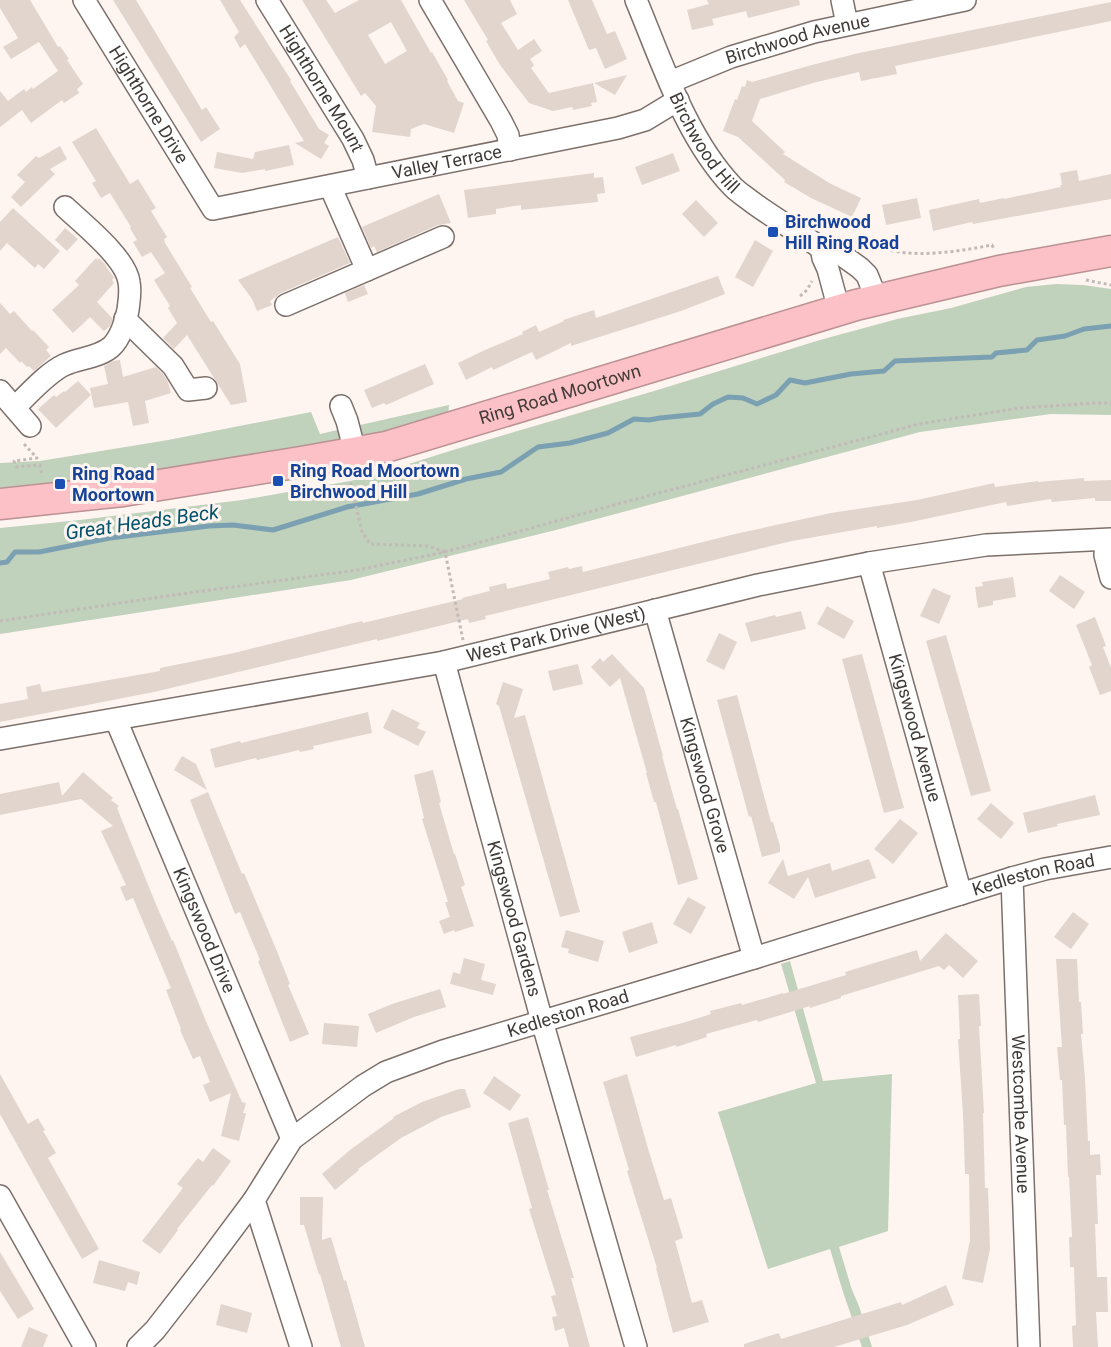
<svg xmlns="http://www.w3.org/2000/svg" width="1111" height="1347" viewBox="0 0 1111 1347" font-family="Roboto,sans-serif">
<style>
.green{fill:#c0d1bc}
.lines{fill:none;stroke-linecap:round;stroke-linejoin:round}
.stream{stroke:#7aa0b1;stroke-width:5}
.building{fill:#e2d5ce;fill-rule:evenodd}
.minor-casing{stroke:#7d706b;stroke-width:24}
.highway-casing{stroke:#ba9294;stroke-width:33}
.path{stroke:#c2bab6;stroke-width:3;stroke-dasharray:3 3;stroke-linecap:butt}
.minor{stroke:#fff;stroke-width:21}
.highway{stroke:#fbc1c6;stroke-width:30}
.transit-dot{fill:#1a4fb4;stroke:#fef5f1;stroke-width:2}
.labels{text-anchor:middle;stroke-width:6;stroke-linejoin:round;paint-order:stroke}
.street-label{font-size:18px;fill:#403b38;stroke:#fef5f1}
.transit-label{font-size:18px;font-weight:bold;fill:#164399;stroke:#fef5f1;text-anchor:start}
.water-label{font-size:20px;font-style:italic;fill:#00516a;stroke:#fef5f1}
</style>
<rect width="100%" height="100%" fill="#fef5f1"/>
<g class="green">
<path d="M1056,284L1083,285L1111,289V415L1051,414L920,432L556,530L351,580L0,634V528L80,520L242,500L361,479L453,450L654,391L820,340L897,319L951,308L1026,287Z"/>
<path d="M449,405L448,417L322,449L0,494V463L40,461L168,440L311,412L320,434Z"/>
<path d="M790,961L823,1081L892,1074L888,1231L839,1247L852,1290L859,1306L872,1347H862L843,1292L830,1249L768,1269L718,1112L816,1083L781,964Z"/>
</g>
<g class="lines">
<path class="stream" d="M0,563L7,562L15,552H39L110,538L209,526L233,525L273,530L347,507L418,494L466,479L501,472L538,447L570,443L608,433L634,419L649,420L660,418L700,414L713,404L728,397L743,398L757,404L776,395L790,380L805,383L851,374L884,371L895,361L992,357L996,353L1027,350L1037,340L1065,336L1084,329L1111,326"/>
</g>
<g class="building">
<path d="M0,0H30L58,47L60,46L69,59L67,60L83,84L77,89L79,93L64,103L62,100L31,123L22,110L0,127V91L8,101L24,89L26,92L32,87L33,89L58,71L39,42L11,59L3,47L18,38L0,8Z"/>
<path d="M113,0H136L202,110L206,107L220,129L201,142Z"/>
<path d="M220,0H240L291,80L290,81L319,129L329,135L324,143L329,146L321,159L295,143L304,141L245,44L240,48L234,37L239,32Z"/>
<path d="M302,0H326L335,13L359,0H401L431,53L432,52L448,80L447,81L458,101L464,103L454,133L424,124L411,129L410,137L372,132L376,106L365,93L361,96ZM391,22L407,51L385,64L368,35Z"/>
<path d="M464,0H510L517,14L501,23L518,50L534,39L542,51L530,59L534,65L531,68L549,93L593,83L597,102L591,103L592,106L573,110L572,107L553,111L529,103L500,65L486,41L488,40Z"/>
<path d="M568,0H592L607,34L615,31L627,59L605,69L596,48L589,50Z"/>
<path d="M707,0H799L800,5L748,18L746,11L712,19L714,25L692,30L687,10L709,4Z"/>
<path d="M1111,2V21L895,66L897,74L861,81L859,72L813,83L760,99L752,121L785,152L783,154L831,184L861,198L852,217L811,198L784,182L785,180L738,137L723,131L735,99L737,100L742,86L745,87L747,80L752,82L808,66L859,53Z"/>
<path d="M627,75L615,95L594,83Z"/>
<path d="M96,128L130,184L138,179L156,208L151,211L167,237L164,239L165,243L192,287L190,288L211,322L213,321L240,364L247,402L231,405L187,335L174,349L163,338L177,323L168,308L170,306L154,280L165,273L151,252L142,257L133,242L137,240L130,228L131,227L110,193L101,198L92,183L96,181L72,142Z"/>
<path d="M289,145L294,165L265,171V169L242,173L214,168L217,152L253,159L255,152Z"/>
<path d="M60,146L67,159L50,169L55,174L21,207L11,197L25,182L17,175L36,156L39,158Z"/>
<path d="M673,153L680,171L642,185L635,167Z"/>
<path d="M1077,170L1079,181L1111,174V199L973,224L972,222L933,231L929,210L979,199L980,203L1004,198V199L1061,187L1060,185H1062L1060,173Z"/>
<path d="M594,173V178L603,177L605,193L597,194L598,202L521,210V205L496,209V214L468,218L464,190Z"/>
<path d="M439,194L451,223L438,225L377,252L374,246L371,248L362,227Z"/>
<path d="M917,198L921,218L886,225L882,205Z"/>
<path d="M696,200L718,223L704,237L682,214Z"/>
<path d="M13,208L60,251L44,269L38,264L35,268L7,243L0,251V222Z"/>
<path d="M65,228L78,239L67,251L55,240Z"/>
<path d="M338,237L350,263L281,293L270,301L272,305L257,311L252,299L238,280Z"/>
<path d="M755,240L773,251L753,287L735,277Z"/>
<path d="M96,258L98,260L99,258L104,263L114,278L112,280L114,283L97,302L113,319L110,326L104,331L90,317L73,333L52,310L79,285L75,281Z"/>
<path d="M718,276L725,294L681,311L571,346V343L536,360L532,352L493,370L492,367L466,380L458,363L485,350L523,334L522,332L536,325L539,332L564,321L563,320L594,310L596,318Z"/>
<path d="M364,285L368,294L348,302L345,293Z"/>
<path d="M0,303L10,314L14,311L32,331L33,330L49,347L46,350L51,356L34,371L29,366L27,367L21,361L20,363L6,348L0,354Z"/>
<path d="M120,360L123,377L156,367L163,374L168,382L171,393L145,401L149,423L133,426L128,402L94,408L90,388L108,384L104,366L113,361Z"/>
<path d="M425,364L434,384L386,405L384,403L372,408L364,390Z"/>
<path d="M78,381L91,395L56,428L38,409L54,395L56,397L64,391L65,392Z"/>
<path d="M1084,478V481L1111,480V501H1095V498L1052,502L1051,499L1007,506L1006,502L911,522L877,528V526L792,541L485,616L486,619L469,623L468,619L377,641V639L154,692L0,722V704L28,699L26,687L40,684L42,692L160,671V668L234,653L362,621L363,623L463,599L462,598L490,591L489,587L506,583L507,589L550,579L548,572L568,567L569,569L582,566L583,572L735,534L831,513L917,500L994,483L995,487L1038,481V482Z"/>
<path d="M1060,575L1085,592L1074,609L1049,591Z"/>
<path d="M1013,577L1016,597L993,601V605L978,608L975,587L983,586L982,582Z"/>
<path d="M933,588L951,596L939,624L920,616Z"/>
<path d="M827,606L854,621L844,639L817,624Z"/>
<path d="M801,611L806,629L751,642L745,623L775,615L776,617Z"/>
<path d="M1095,617L1106,646L1103,647L1111,668V691L1100,695L1089,667L1092,665L1076,625Z"/>
<path d="M719,633L737,642L724,670L706,661Z"/>
<path d="M946,635L991,791L971,796L926,641Z"/>
<path d="M612,654L644,688L663,756H662L677,809H678L698,879L678,885L656,802H654L646,773H647L620,678L610,687L591,667L600,658L603,662Z"/>
<path d="M862,654L904,808L884,813L842,659Z"/>
<path d="M578,664L583,684L553,691L548,671Z"/>
<path d="M503,682L523,689L514,718L525,715L580,912L560,917L499,706L496,704Z"/>
<path d="M737,695L771,822H773L780,846V852L762,857L751,816L749,817L717,700Z"/>
<path d="M392,709L420,723L417,728L426,732L418,746L383,728Z"/>
<path d="M368,712L372,733L313,746L314,749L300,752L299,750L257,760L256,758L215,768L210,749L240,741L241,743Z"/>
<path d="M182,756L196,764L207,790L174,770Z"/>
<path d="M433,770L441,802L439,803L454,854H455L465,885L461,887L474,926L455,932L454,930L444,934L439,921L450,917L445,902H448L422,819L424,818L414,775Z"/>
<path d="M83,772L113,798L111,800L119,806L117,808L155,902L172,941L173,940L205,1019L242,1102L246,1103L243,1113H246L239,1141L221,1136L231,1093L210,1102L203,1085L210,1082L200,1056L193,1059L180,1030L181,1029L166,990L171,988L133,898L126,901L120,887L126,885L101,831L113,826L81,799L0,815V794L59,782L62,796Z"/>
<path d="M208,792L242,874L244,873L274,944L290,984L288,985L309,1034L290,1042L258,961L260,960L240,912L235,914L190,800Z"/>
<path d="M1095,795L1100,815L1057,824L1058,826L1028,833L1023,813Z"/>
<path d="M991,803L1014,823L1001,839L977,819Z"/>
<path d="M900,819L918,833L893,864L874,849Z"/>
<path d="M783,859L788,876L830,863L832,871L869,859L876,878L815,898L808,877L794,899L768,883Z"/>
<path d="M688,897L706,907L691,934L673,924Z"/>
<path d="M1073,912L1089,924L1071,949L1054,937Z"/>
<path d="M652,922L658,943L629,953L622,932Z"/>
<path d="M566,930L604,941L598,962L568,953L569,949L561,947Z"/>
<path d="M946,933L978,961L963,978L949,965L944,970L939,966L841,996V998L810,1008V1006L758,1022L757,1020L706,1034L707,1037L676,1047V1045L636,1057L630,1037L686,1022L711,1014L710,1011L741,1003L742,1005L783,993V994L846,975L845,972L917,950L920,961Z"/>
<path d="M464,958L485,964L481,980L496,984L493,995L450,984L453,972L460,974Z"/>
<path d="M1056,959H1077L1079,1002H1081L1083,1034H1081L1085,1078L1088,1141H1090V1155L1100,1154L1101,1175H1096L1098,1224H1095L1097,1277H1107L1108,1312H1096L1098,1347H1073L1072,1326L1076,1325L1074,1267H1070L1069,1237H1072L1069,1177H1068L1066,1125H1064L1062,1080H1060L1057,1047H1062Z"/>
<path d="M440,989L446,1007L414,1017L376,1033L368,1014L392,1004Z"/>
<path d="M979,994L981,1026H979L984,1113H983L985,1188H988L990,1249L983,1283L962,1279L970,1240L969,1174H965L963,1114L958,1039H960L958,995Z"/>
<path d="M324,1023L359,1026L357,1047L322,1044Z"/>
<path d="M0,1074L28,1124L38,1118L45,1130L43,1131L56,1153L48,1158L99,1249L82,1259L44,1193L0,1114Z"/>
<path d="M627,1074L649,1152L664,1200L671,1198L683,1238L675,1241L692,1303L702,1300L709,1322L673,1333L656,1268H657L627,1171L629,1170L603,1082Z"/>
<path d="M494,1076L521,1095L510,1111L483,1093Z"/>
<path d="M459,1089H465L471,1107L441,1117L401,1138L358,1169L359,1170L335,1190L322,1174L350,1150L394,1118L393,1117L422,1102Z"/>
<path d="M528,1117L549,1190H547L574,1278H571L590,1347H569L564,1328L555,1331L552,1317L557,1316L551,1296L556,1295L529,1209L532,1208L508,1123Z"/>
<path d="M213,1148L231,1161L213,1186L212,1185L177,1229L178,1230L160,1254L142,1241L183,1188L177,1184L198,1158L203,1162Z"/>
<path d="M300,1197H323L322,1240L331,1237L344,1281L346,1280L365,1347H341L320,1274L319,1275L304,1225H300Z"/>
<path d="M0,1252L34,1309L18,1319L0,1291Z"/>
<path d="M99,1260L140,1272L137,1285L128,1282L125,1291L93,1283Z"/>
<path d="M946,1285L954,1305L907,1325L834,1347H744V1344L779,1333L781,1339L901,1302L902,1305Z"/>
<path d="M221,1304L252,1313L247,1333L216,1325Z"/>
<path d="M29,1327L48,1335L43,1347H21Z"/>
</g>
<g class="lines">
<g class="minor-casing">
<g id="minor">
<path id="s1" d="M84,0L213,209L618,128L645,120L678,100"/>
<path id="s2" d="M267,0L353,139L363,160L368,178"/>
<path d="M430,0L501,121L508,135L510,150"/>
<path id="s3" d="M636,0C662,62 686,138 733,187C739,193 746,197 752,202C774,218 798,232 821,248H832L860,268L867,275L877,300"/>
<path d="M842,0L847,24"/>
<path id="s4" d="M670,82L731,57L814,32L965,0"/>
<path d="M330,186L367,270"/>
<path d="M821,248L823,258L828,269L839,310"/>
<path d="M286,305L443,237"/>
<path d="M125,319L173,366L188,390L206,388"/>
<path d="M0,391L30,426"/>
<path d="M341,406L347,421L355,452"/>
<path d="M15,407C29,394 47,373 64,365C79,358 98,358 111,347C120,339 126,321 128,310C129,301 131,292 129,282C126,258 83,224 65,207"/>
<path d="M1106,540L1105,555L1111,578"/>
<path id="s5" d="M869,563L961,894"/>
<path id="s6" d="M655,610L754,958"/>
<path id="s7" d="M444,662L542,1021L636,1347"/>
<path id="s8" d="M116,720L292,1139"/>
<path id="s9" d="M0,739L444,662L758,585L869,563L986,545L1111,539"/>
<path id="s10" d="M1012,878L1029,1347"/>
<path d="M0,1196L85,1347"/>
<path d="M254,1200L301,1347"/>
<path id="s11" d="M138,1347L155,1330L204,1267L254,1200L292,1139L363,1086L386,1072L443,1051L754,958L1012,878L1045,869L1111,857"/>
</g>
</g>
<g class="highway-casing">
<g id="highway">
<path id="s12" d="M0,504L123,491L301,462L386,447L856,305L999,271L1111,251"/>
</g>
</g>
<g class="path">
<path d="M856,241C868,244 880,248 893,251C925,257 960,251 992,245L994,249"/>
<path d="M1086,280L1111,285"/>
<path d="M800,296L807,290L812,281"/>
<path d="M24,444L37,458L14,461L16,467L40,465L42,476"/>
<path d="M349,477L362,532L370,544L428,546L445,552L463,640"/>
<path d="M0,621L181,594L357,570L445,552L625,502L919,424L1020,408L1096,403H1111"/>
</g>
<use href="#minor" class="minor"/>
<use href="#highway" class="highway"/>
</g>
<g class="transit-dot">
<rect x="767" y="226" width="12" height="12" rx="3"/>
<rect x="272" y="475" width="12" height="12" rx="3"/>
<rect x="54" y="478" width="12" height="12" rx="3"/>
</g>
<g class="labels">
<g class="street-label">
<text dy="6" stroke="none"><textPath href="#s4" startOffset="135">Birchwood Avenue</textPath></text>
<text dy="6" stroke="none"><textPath href="#s2" startOffset="104">Highthorne Mount</textPath></text>
<text dy="6" stroke="none"><textPath href="#s1" startOffset="123">Highthorne Drive</textPath></text>
<text dy="6" stroke="none"><textPath href="#s3" startOffset="159">Birchwood Hill</textPath></text>
<text dy="6" stroke="none"><textPath href="#s1" startOffset="484">Valley Terrace</textPath></text>
<text dy="6" stroke="none"><textPath href="#s12" startOffset="572">Ring Road Moortown</textPath></text>
<text dy="6" stroke="none"><textPath href="#s9" startOffset="566">West Park Drive (West)</textPath></text>
<text dy="6" stroke="none"><textPath href="#s5" startOffset="171">Kingswood Avenue</textPath></text>
<text dy="6" stroke="none"><textPath href="#s6" startOffset="182">Kingswood Grove</textPath></text>
<text dy="6" stroke="none"><textPath href="#s11" startOffset="1052">Kedleston Road</textPath></text>
<text dy="6" stroke="none"><textPath href="#s7" startOffset="266">Kingswood Gardens</textPath></text>
<text dy="6" stroke="none"><textPath href="#s8" startOffset="228">Kingswood Drive</textPath></text>
<text dy="6" stroke="none"><textPath href="#s11" startOffset="566">Kedleston Road</textPath></text>
<text dy="6" stroke="none"><textPath href="#s10" startOffset="236">Westcombe Avenue</textPath></text>
</g>
<g class="transit-label">
<text x="785" y="228">Birchwood<tspan x="785" dy="21">Hill Ring Road</tspan></text>
<text x="290" y="477">Ring Road Moortown<tspan x="290" dy="21">Birchwood Hill</tspan></text>
<text x="72" y="480">Ring Road<tspan x="72" dy="21">Moortown</tspan></text>
</g>
<g class="water-label">
<text transform="translate(142 522) rotate(-8)" y="7">Great Heads Beck</text>
</g>
</g>
</svg>
